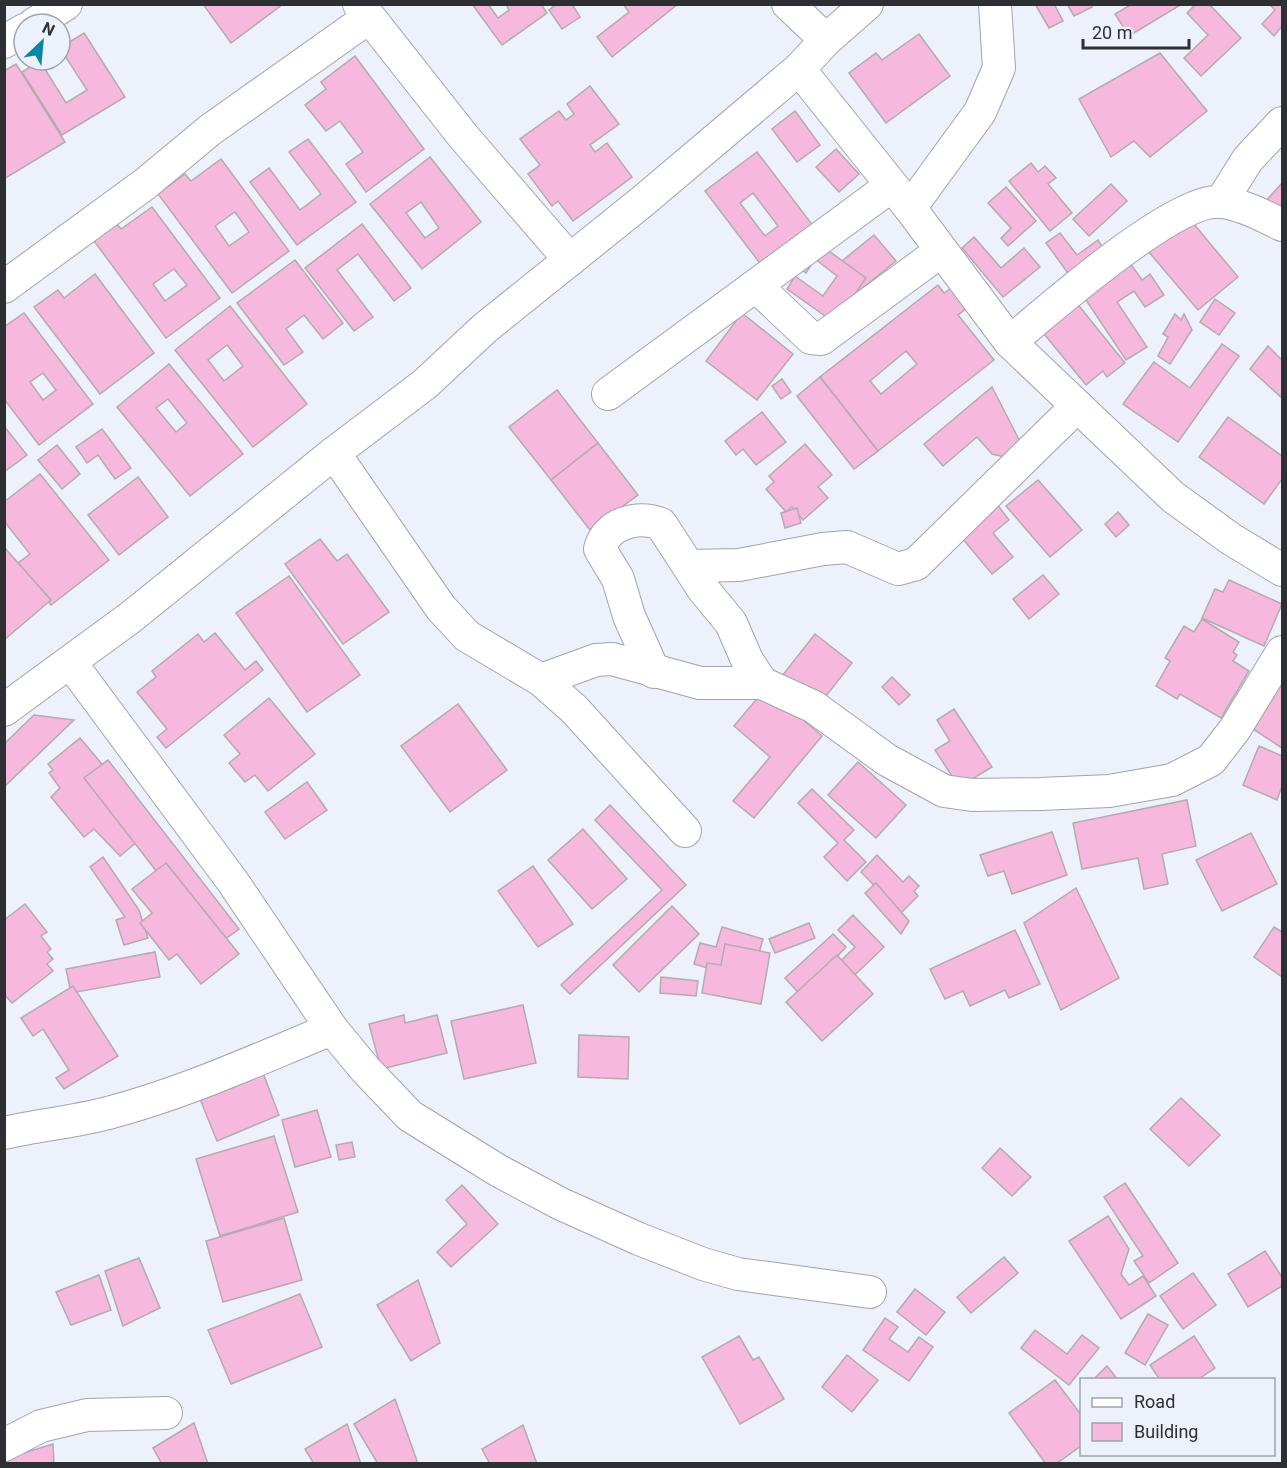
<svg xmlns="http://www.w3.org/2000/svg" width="1287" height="1468" viewBox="0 0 1287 1468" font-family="Roboto,sans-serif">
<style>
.building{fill:#f7b8dd;stroke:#b5aab0;stroke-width:1.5;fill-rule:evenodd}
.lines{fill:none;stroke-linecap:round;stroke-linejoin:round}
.minor-casing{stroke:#a0a4ad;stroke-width:34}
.minor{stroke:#fff;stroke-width:32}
</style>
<rect width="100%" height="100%" fill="#ecf1fb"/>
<g class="building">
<path d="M203,4H283L231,43Z"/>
<path d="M472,4H488L498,18L509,10L506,4H541L547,13L502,45Z"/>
<path d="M557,4H572L580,17L562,29L549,10Z"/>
<path d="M623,4H678L612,57L597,37L629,12Z"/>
<path d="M1035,4H1054L1063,21L1049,28Z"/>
<path d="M1067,4H1091L1092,7L1074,16Z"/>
<path d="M1132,4H1182L1129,36L1115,14Z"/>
<path d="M1196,4H1209L1241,38L1201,76L1184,58L1208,35L1187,13Z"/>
<path d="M1269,4H1282V26L1274,36L1262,24L1275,10Z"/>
<path d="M84,33L125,97L62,135L22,72L40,61L66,103L87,90L60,48Z"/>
<path d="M919,34L950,76L886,123L849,73L876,53L882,60Z"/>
<path d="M1160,53L1207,111L1150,157L1134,141L1111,157L1079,99Z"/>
<path d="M355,56L424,149L366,192L346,164L363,152L340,121L326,131L305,105L326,89L321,82Z"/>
<path d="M16,64L65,142L4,179V71Z"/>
<path d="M590,86L619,124L590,145L595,152L607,143L632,177L573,221L558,201L552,206L528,174L540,165L520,139L559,111L566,120L574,114L567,104Z"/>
<path d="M795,111L820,145L797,162L772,129Z"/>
<path d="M308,139L356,202L297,245L250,182L269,168L300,210L321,194L289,152Z"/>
<path d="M836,149L859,174L839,192L816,167Z"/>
<path d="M757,152L814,227L762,266L705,191ZM753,193L778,226L765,236L740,203Z"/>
<path d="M430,157L481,222L422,269L370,204ZM421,202L439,228L425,238L406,213Z"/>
<path d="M221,159L289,251L232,293L158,194L185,174L191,181ZM235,212L249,232L229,246L215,226Z"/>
<path d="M1031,163L1038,172L1045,166L1056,178L1048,184L1072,213L1050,231L1009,181Z"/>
<path d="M1282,183V217L1265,202Z"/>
<path d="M1111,184L1127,201L1089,236L1073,219Z"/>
<path d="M1006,187L1036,221L1008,246L1001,238L1011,228L988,203Z"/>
<path d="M152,207L220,298L166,338L94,241L117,224L121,229ZM174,269L187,285L165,301L153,284Z"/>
<path d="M1188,217L1238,277L1198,310L1148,251Z"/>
<path d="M362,224L411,288L394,301L358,254L337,270L373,317L354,331L305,268Z"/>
<path d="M1060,233L1077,255L1098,240L1108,255L1073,280L1046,243Z"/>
<path d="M874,235L896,261L859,291L837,265Z"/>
<path d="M974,237L1001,268L1024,248L1040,267L1003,297L962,248Z"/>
<path d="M815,241L866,278L835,323L787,289L795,276L823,296L837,276L815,259L806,273L793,264Z"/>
<path d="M295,260L343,323L323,339L304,315L286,329L303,352L284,365L237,303Z"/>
<path d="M1130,263L1142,280L1150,274L1164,295L1145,307L1134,291L1117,302L1147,347L1126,360L1082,294Z"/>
<path d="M95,274L154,353L100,394L34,307L58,290L64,298Z"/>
<path d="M938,285L944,293L954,286L970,306L958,315L994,360L878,451L820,377ZM906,351L917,364L881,394L870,381Z"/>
<path d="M1215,299L1235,313L1219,335L1200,322Z"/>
<path d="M1075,301L1125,363L1107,377L1103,371L1086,385L1040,329Z"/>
<path d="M230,306L307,404L253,447L175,350ZM227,345L243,366L224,381L208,360Z"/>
<path d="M24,313L93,404L39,445L4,399V327ZM43,373L56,390L43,400L30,382Z"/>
<path d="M742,313L793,354L757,400L706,361Z"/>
<path d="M1175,314L1181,320L1184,314L1192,330L1170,364L1158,356L1168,337L1163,334Z"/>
<path d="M1222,344L1239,356L1178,442L1123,404L1154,362L1190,388Z"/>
<path d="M1268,346L1282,360V398L1250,369Z"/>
<path d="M169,364L243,454L190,496L117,407ZM168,399L187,423L176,432L156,408Z"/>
<path d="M820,377L878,451L854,469L797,396Z"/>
<path d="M782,379L791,392L781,399L772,386Z"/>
<path d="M992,387L1031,463L992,454L977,437L943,466L924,444Z"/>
<path d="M557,390L598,443L551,480L509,427Z"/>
<path d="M762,412L786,442L756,465L743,449L736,455L725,441Z"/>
<path d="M1228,417L1282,456V479L1264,504L1199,457Z"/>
<path d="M4,426L27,455L4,472Z"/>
<path d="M102,429L131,468L115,479L98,455L87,463L76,447Z"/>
<path d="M598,443L638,495L590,530L551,480Z"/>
<path d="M805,444L832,475L818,487L828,498L803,520L792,507L786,512L766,489L774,482L769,476Z"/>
<path d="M57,445L80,474L62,489L38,460Z"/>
<path d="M40,474L109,560L51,605L18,563L30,554L4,521V502Z"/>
<path d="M138,477L168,517L119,555L88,515Z"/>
<path d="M1038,480L1082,530L1050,557L1006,506Z"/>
<path d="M996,503L1009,520L993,533L1013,557L992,574L958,533Z"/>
<path d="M797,508L801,523L785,528L781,513Z"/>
<path d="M1118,512L1129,525L1116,537L1105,524Z"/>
<path d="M320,539L337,561L347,554L389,612L343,644L285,564Z"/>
<path d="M4,547L51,600L4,640Z"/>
<path d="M1043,575L1059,594L1029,619L1013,599Z"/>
<path d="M289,576L360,675L307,712L236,613Z"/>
<path d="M1229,580L1282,604L1264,646L1202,618L1215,589L1223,592Z"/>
<path d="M1202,619L1239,642L1233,652L1237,655L1233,661L1249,671L1221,718L1180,694L1177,699L1156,686L1170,661L1165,658L1184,626L1194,632Z"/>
<path d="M215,633L245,670L256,661L263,670L166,748L157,737L167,729L137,692L156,677L152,671L198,634L204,642Z"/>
<path d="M815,634L852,663L815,710L778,681Z"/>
<path d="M892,677L910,695L899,705L882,687Z"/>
<path d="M1282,683V748L1253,729Z"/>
<path d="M766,688L822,736L754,818L733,801L770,757L734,726Z"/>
<path d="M269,698L315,754L268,791L255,775L245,782L229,763L240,754L224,735Z"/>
<path d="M458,704L507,770L450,812L401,746Z"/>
<path d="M954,709L992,767L959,787L935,750L950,741L937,720Z"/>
<path d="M34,715L74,720L4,787V744Z"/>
<path d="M80,738L155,827L120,856L94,829L84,837L51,797L60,788L49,773L53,770L48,764Z"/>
<path d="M1259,746L1282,756V786L1277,800L1243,785Z"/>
<path d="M108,760L239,929L224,940L210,922L201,929L191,915L184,920L151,877L157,872L84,778Z"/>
<path d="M858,762L906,805L876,838L828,795Z"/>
<path d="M307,782L327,810L285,839L265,812Z"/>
<path d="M812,789L854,830L844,840L866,862L847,881L824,857L838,843L798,803Z"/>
<path d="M1187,800L1196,846L1162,854L1168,884L1144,889L1138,858L1082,869L1073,823Z"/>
<path d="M610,805L686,885L570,994L561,985L662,890L595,820Z"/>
<path d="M583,829L627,879L592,909L548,860Z"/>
<path d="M1052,832L1067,875L1012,894L1004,871L988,876L980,855Z"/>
<path d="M1251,833L1277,884L1222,911L1196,860Z"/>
<path d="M877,855L903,882L909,876L919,886L914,891L918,896L901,913L861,872Z"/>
<path d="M103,857L139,910L148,938L124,945L116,920L125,917L90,867Z"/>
<path d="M166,863L239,954L201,984L177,954L169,960L140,923L152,913L132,889Z"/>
<path d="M533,866L573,924L538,947L498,891Z"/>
<path d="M876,883L909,921L901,934L865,893Z"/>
<path d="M1076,888L1119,978L1061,1010L1024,923Z"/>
<path d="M25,904L47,932L41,936L51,949L47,952L53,959L47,964L53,971L12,1003L4,994V920Z"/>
<path d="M672,906L699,934L639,992L613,965Z"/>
<path d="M853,915L884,947L838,991L824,977L855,947L838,930Z"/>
<path d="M809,923L815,938L775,953L769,939Z"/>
<path d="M722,927L763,939L751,981L694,964L700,943L716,947Z"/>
<path d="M1274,927L1282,932V977L1254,957Z"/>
<path d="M1015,930L1040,984L1009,998L1005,990L970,1006L963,991L945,999L930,969Z"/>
<path d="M833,934L846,947L818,977L833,993L814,1010L785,978Z"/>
<path d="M725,944L770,953L761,1004L702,993L707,963L721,965Z"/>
<path d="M155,952L160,977L71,993L66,969Z"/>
<path d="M837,955L873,994L822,1041L786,1002Z"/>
<path d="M661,977L698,981L696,996L660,993Z"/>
<path d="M73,986L118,1056L64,1089L56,1078L69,1070L43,1029L33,1036L21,1018Z"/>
<path d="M523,1005L536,1063L464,1079L451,1021Z"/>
<path d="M404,1015L405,1023L437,1015L447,1053L381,1069L369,1024Z"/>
<path d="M579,1035L629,1037L628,1079L578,1077Z"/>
<path d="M263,1073L279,1115L217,1141L200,1099Z"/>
<path d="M1181,1098L1220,1135L1189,1166L1150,1129Z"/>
<path d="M317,1110L331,1157L295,1167L282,1120Z"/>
<path d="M274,1136L298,1212L220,1236L196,1159Z"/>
<path d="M352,1142L355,1157L339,1160L336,1145Z"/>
<path d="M1000,1148L1031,1177L1012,1196L982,1168Z"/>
<path d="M1125,1183L1178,1263L1149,1283L1134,1261L1143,1256L1104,1197Z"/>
<path d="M462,1185L498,1224L451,1267L437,1252L467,1224L446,1200Z"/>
<path d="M1108,1216L1129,1249L1121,1274L1129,1285L1143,1276L1156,1296L1121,1319L1069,1241Z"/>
<path d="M284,1218L302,1280L223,1302L206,1241Z"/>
<path d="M1265,1251L1282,1277V1286L1248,1307L1228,1274Z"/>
<path d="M1004,1257L1018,1273L971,1313L957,1297Z"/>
<path d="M139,1258L160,1308L123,1326L105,1271Z"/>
<path d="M1193,1273L1216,1305L1183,1329L1160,1296Z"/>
<path d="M99,1275L111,1310L71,1325L56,1292Z"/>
<path d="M418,1280L440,1343L411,1361L377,1305Z"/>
<path d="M915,1289L945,1312L926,1335L897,1312Z"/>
<path d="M300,1294L322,1347L231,1384L208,1330Z"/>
<path d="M1148,1314L1168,1325L1145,1365L1125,1353Z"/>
<path d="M885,1318L898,1327L889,1339L908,1352L919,1337L933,1347L909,1381L863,1350Z"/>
<path d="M1035,1330L1067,1354L1082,1335L1099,1348L1069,1385L1021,1348Z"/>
<path d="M739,1336L753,1360L759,1357L784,1399L740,1424L702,1357Z"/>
<path d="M1194,1336L1215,1368L1197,1380H1160L1150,1365Z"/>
<path d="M847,1355L878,1380L852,1412L822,1387Z"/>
<path d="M1107,1366L1118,1380H1093Z"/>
<path d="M1055,1380L1082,1416V1445L1056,1464H1046L1009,1413Z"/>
<path d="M395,1399L417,1461L413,1464H378L354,1424Z"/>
<path d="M194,1423L208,1464H162L153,1448Z"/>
<path d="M347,1424L361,1464H314L305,1449Z"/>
<path d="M523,1425L537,1464H490L482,1449Z"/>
<path d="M53,1444L54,1464H8L7,1458Z"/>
</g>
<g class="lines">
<g class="minor-casing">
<g id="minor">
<path d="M359,4L463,136L570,260"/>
<path d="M788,4L826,40"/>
<path d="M34,24L66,4"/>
<path d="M4,42L24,30"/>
<path d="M799,69L910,208L1010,342L1173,497L1231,539L1282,570"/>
<path d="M1221,202L1248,159L1282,123"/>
<path d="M910,208L980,112L999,68L995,4"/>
<path d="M756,286L811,338L821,339L941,251"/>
<path d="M4,287L145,184L210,130L368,18"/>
<path d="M1010,342C1048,310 1177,196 1222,202C1243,205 1264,216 1282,225"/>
<path d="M608,394L891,186"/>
<path d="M334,453L441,608L467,636L541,680L574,709L685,831"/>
<path d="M689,566L739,565L823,549L847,547L898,569L916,564L1077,406"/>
<path d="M70,662L233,882L332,1029L365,1069L410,1116L499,1171L561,1204L639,1239L703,1264L738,1274L870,1292"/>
<path d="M654,672L629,616L618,579L600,549C606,523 638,515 661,524L703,589L731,623L747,660L762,683"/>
<path d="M541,680L596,660L612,659L700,683H762L814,707L887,760L944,791L972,795L1040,794L1109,791L1172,780L1211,760L1235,729L1282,652"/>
<path d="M4,710L131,617L334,453L425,384L485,328L643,201L799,69L826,40L867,4"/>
<path d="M4,1133C39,1125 74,1122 108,1113C185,1093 258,1059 332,1029"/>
<path d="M4,1445L41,1426L87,1415L166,1413"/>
</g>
</g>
<use href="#minor" class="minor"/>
</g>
<rect width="1287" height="1468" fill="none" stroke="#2e2f33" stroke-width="12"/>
<rect x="1080" y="1378" width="195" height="78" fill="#ecf1fb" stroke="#a0a3ab" stroke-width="1.5"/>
<rect x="1092" y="1398" width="30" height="9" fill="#ffffff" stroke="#a0a3ab" stroke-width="1.5"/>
<text x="1134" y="1408" font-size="18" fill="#2e2f33">Road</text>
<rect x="1092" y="1423" width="30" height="18" fill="#f7b8dd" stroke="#a0a3ab" stroke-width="1.5"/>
<text x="1134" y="1438" font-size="18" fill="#2e2f33">Building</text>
<g transform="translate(42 42) rotate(26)"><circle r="28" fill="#ecf1fb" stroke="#a0a3ab" stroke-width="1.5"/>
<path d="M0-4.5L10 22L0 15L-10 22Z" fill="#0687aa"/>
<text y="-9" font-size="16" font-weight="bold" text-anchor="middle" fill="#2e2f33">N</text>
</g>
<path d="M1083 39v9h106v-9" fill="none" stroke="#2e2f33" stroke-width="3"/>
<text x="1092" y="39" font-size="18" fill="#2e2f33" stroke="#ecf1fb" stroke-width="4.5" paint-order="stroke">20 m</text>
</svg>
